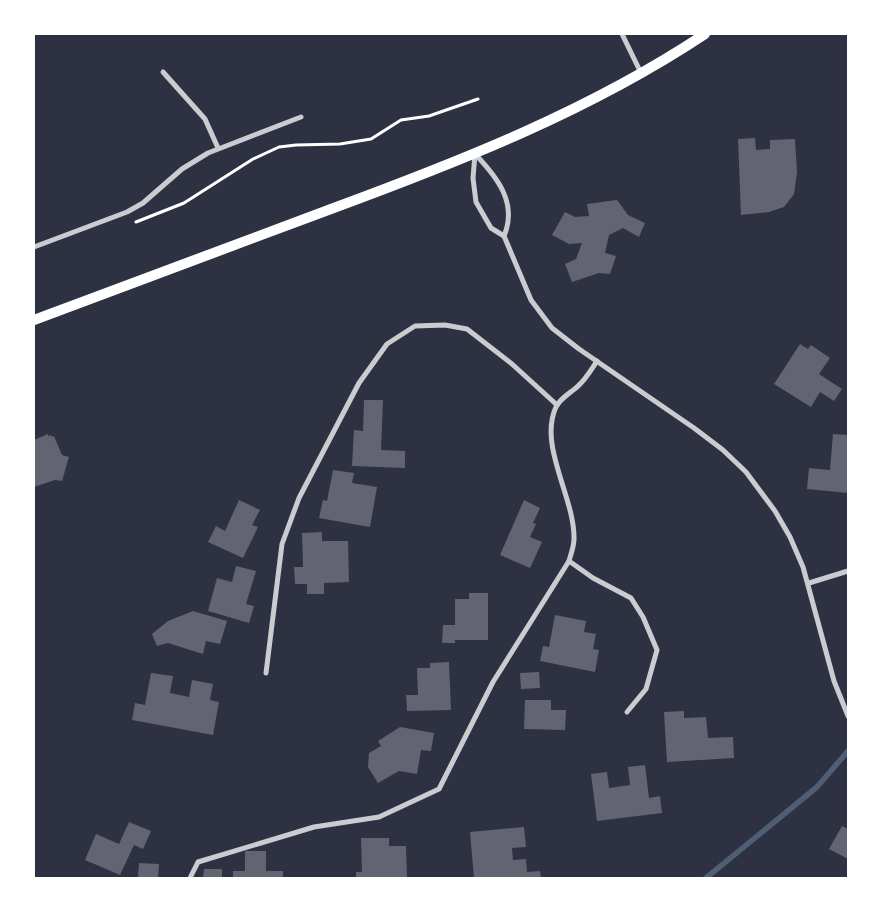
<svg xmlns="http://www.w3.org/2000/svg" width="882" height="912" viewBox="0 0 882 912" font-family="Montserrat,sans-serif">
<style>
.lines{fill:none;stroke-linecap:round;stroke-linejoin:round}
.stream{stroke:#4f5d75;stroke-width:5.5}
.building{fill:#626471}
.path{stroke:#fff;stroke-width:3}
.minor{stroke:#caccd0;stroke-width:5}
.secondary{stroke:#fff;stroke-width:10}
</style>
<rect width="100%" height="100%" fill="#2d3142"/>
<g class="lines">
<path class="stream" d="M706,878L817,787L848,751"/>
</g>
<g class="building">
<path d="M755,138L756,150L770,149V140L795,139L797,172L794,194L784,207L769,212L741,215L738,139Z"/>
<path d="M617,200L628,215L645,223L639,237L623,228L609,235L605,253L616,256L610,274L599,273L572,282L565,264L576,259L582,243L569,244L552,235L565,212L575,217L589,216L587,204Z"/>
<path d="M800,344L808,349L811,345L830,358L819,374L842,389L834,401L820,392L811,407L774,384Z"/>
<path d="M364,400H383L381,450L405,451V468L352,466L354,430L363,431Z"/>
<path d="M48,434V436L51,435L52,437L54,436L62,455L69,457L62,481L55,480L34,487V440Z"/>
<path d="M833,434L848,435V493L807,489L809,468L830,470Z"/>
<path d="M333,470L354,473L352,483L377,487L370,527L319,518L323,500L327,501Z"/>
<path d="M239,500L260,510L252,525L258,527L243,558L208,542L216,526L225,531Z"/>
<path d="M524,500L540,508L533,523L536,524L530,537L542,542L530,568L500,555Z"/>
<path d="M322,532V541H348L349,582L324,583V594H307V584H295L294,567H303L302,533Z"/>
<path d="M236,566L256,571L246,604L254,606L249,623L208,611L217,578L232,582Z"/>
<path d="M469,593H488V640H455V643H442L443,625H455V599H469Z"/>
<path d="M193,611L227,621L220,644L206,641L203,654L168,643L157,646L152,634L168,621Z"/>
<path d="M555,615L586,621L584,632L596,634L593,649L599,650L595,672L540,661L543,646L549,647Z"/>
<path d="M449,662L451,710L407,711L406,695H418L417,668H430V663Z"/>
<path d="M539,672L540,688L521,689L520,673Z"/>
<path d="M151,673L173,676L170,693L189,697L192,680L213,684L210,700L219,702L213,735L132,720L135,703L145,705Z"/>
<path d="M525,700H551V710H566L565,730L524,729Z"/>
<path d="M684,711V718L706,717L708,738L733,737L734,758L667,762L664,712Z"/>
<path d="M400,727L434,733L431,751L421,750L417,774L399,771L378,783L368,767L369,753L381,746L378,741Z"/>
<path d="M645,765L649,798L660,796L662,813L597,821L591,774L607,772L609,788L630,785L628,767Z"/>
<path d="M129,822L151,831L143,849L134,845L120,875L85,860L96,834L119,844Z"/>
<path d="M842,826L848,829V859L829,849Z"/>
<path d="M524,827L526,847L512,848L513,860L526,859L527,872L540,871L541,878H474L470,832Z"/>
<path d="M361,838H389V846H406L407,878H356V872H362Z"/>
<path d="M245,851H266V871H283V878H233V871H245Z"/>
<path d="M139,863L159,864L158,878H138Z"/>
<path d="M204,869H222V878H203Z"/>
</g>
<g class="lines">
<path class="path" d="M136,222L184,203L253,159L279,147L296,145L340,144L371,139L401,120L429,116L478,99"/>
<g class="minor">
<path d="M622,34L641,73"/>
<path d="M163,72L205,119L218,148"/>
<path d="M475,154L473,178L476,202L491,228L504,236L531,300L552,328L579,349L694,428L723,450L746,472L775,511L790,537L803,567L834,681L848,716"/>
<path d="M475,154C497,177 518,203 504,236"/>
<path d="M34,247L127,212L143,203L182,169L208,153L301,117"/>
<path d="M569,561L593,578L631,598L643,617L657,650L646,689L627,712"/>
<path d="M809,583L848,571"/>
<path d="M266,673L282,544L299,498L359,383L387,344L415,326L445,325L467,329L512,364L557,405"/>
<path d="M190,878L198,862L314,827L379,817L439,789L493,682L569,561C571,554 574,546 574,539C575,498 538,446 556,407C561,397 571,393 578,386C586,379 591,370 597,361"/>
</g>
<path class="secondary" d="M34,320C133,283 232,246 331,209C461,161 589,111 705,34"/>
</g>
<rect width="882" height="912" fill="none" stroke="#ffffff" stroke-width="70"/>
</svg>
